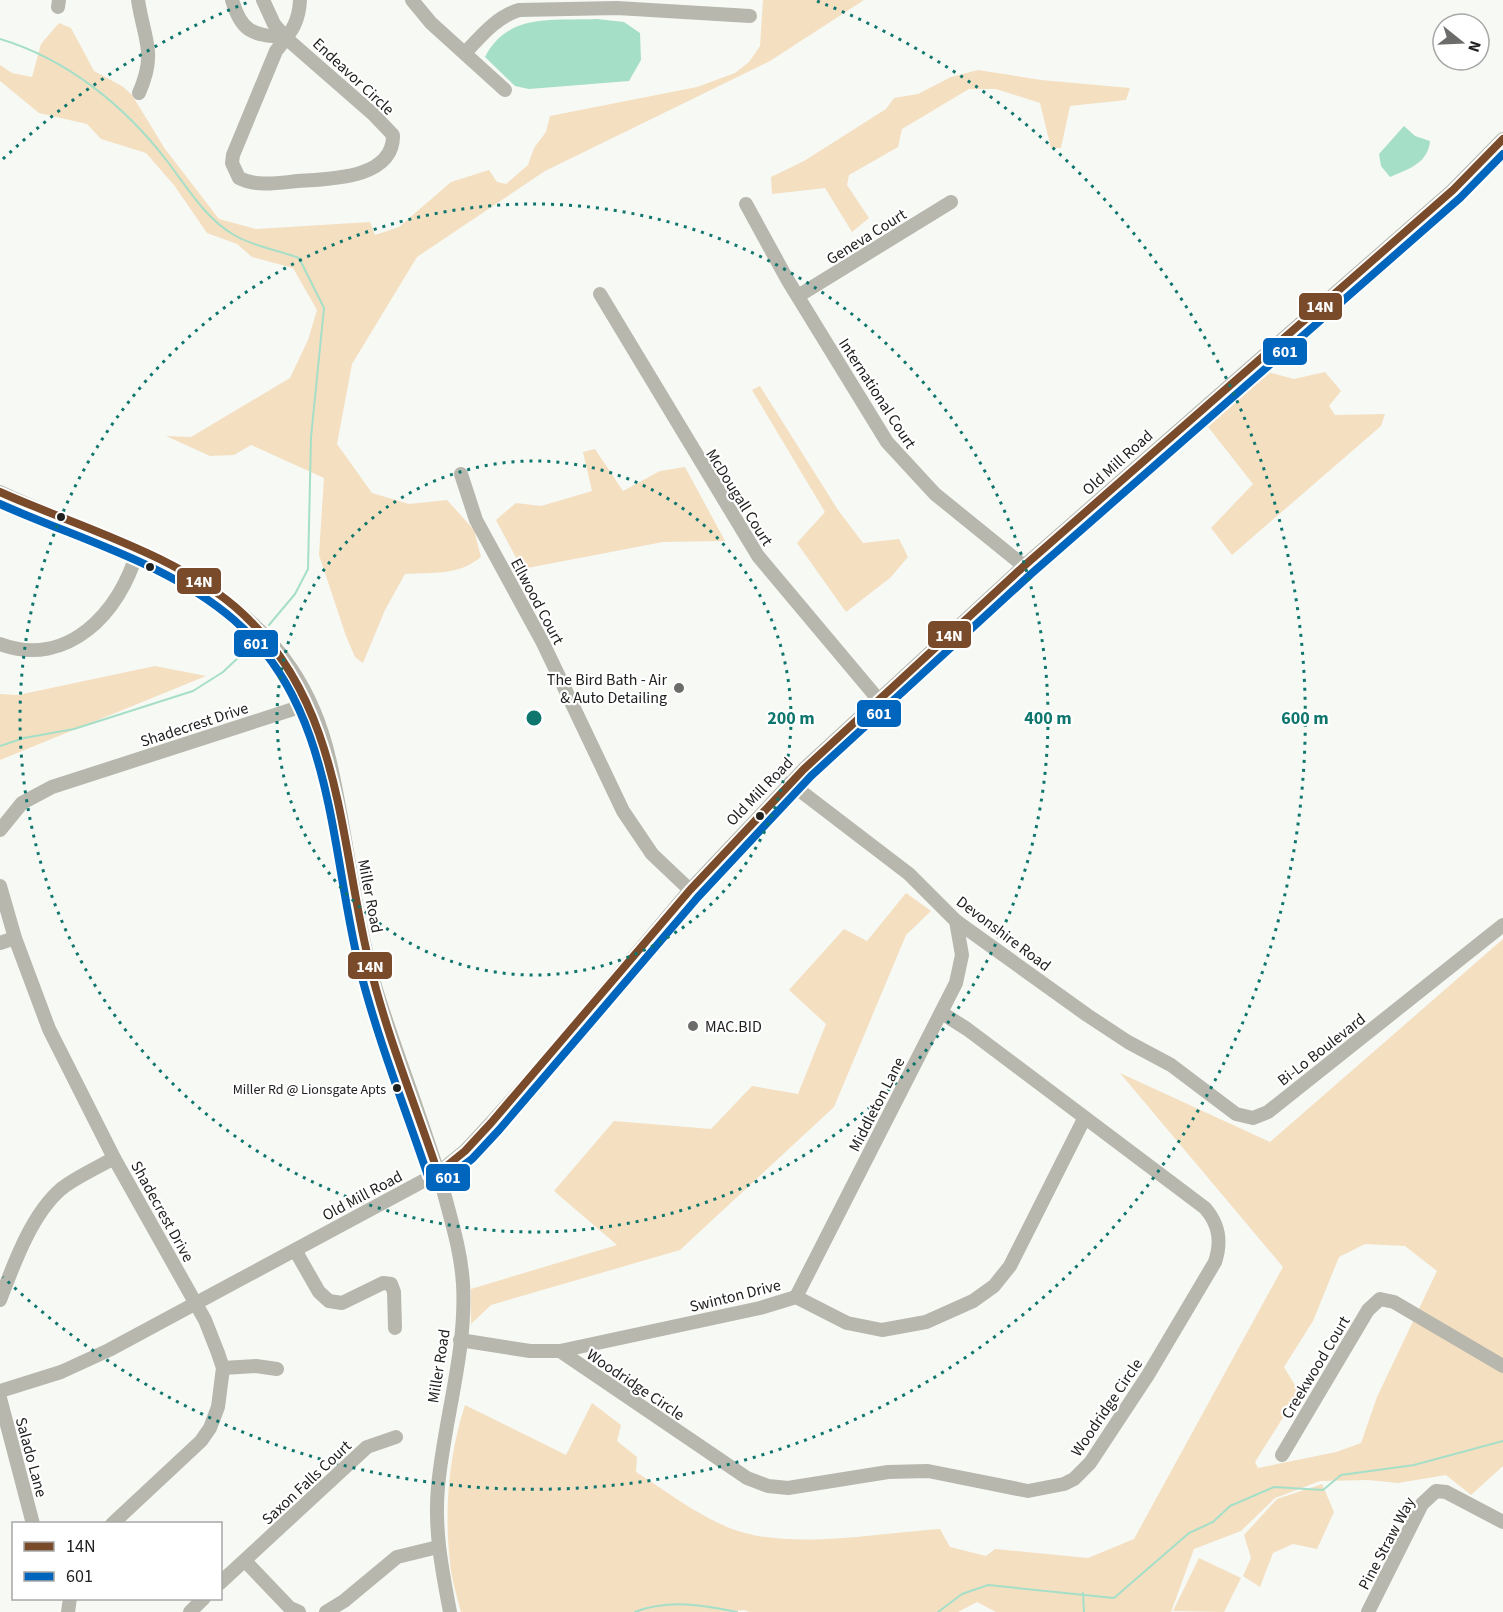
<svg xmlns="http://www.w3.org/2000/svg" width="1503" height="1612" viewBox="0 0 1503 1612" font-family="'Source Sans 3',sans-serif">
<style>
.green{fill:#f4dfc1;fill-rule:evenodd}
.water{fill:#a6dfc8}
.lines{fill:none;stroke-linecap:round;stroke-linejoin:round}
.stream{stroke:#a6dfc8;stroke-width:2}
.minor{stroke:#b7b7ae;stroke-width:14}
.bus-1-casing{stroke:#fff;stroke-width:12}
.bus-2-casing{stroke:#fff;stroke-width:12}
.bus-1{stroke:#7a4b2a;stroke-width:8}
.bus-2{stroke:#0065bd;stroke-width:8}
.ring{fill:none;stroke:#0f766e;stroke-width:3;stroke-dasharray:3 6}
.bus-dot{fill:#212220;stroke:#fff;stroke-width:2}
.poi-dot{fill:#6c6d6a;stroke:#fff;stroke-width:2}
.labels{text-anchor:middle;stroke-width:4.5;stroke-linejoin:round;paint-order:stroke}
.bus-label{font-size:14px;fill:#212220;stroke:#fff;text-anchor:end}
.street-label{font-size:16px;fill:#212220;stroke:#fff}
.poi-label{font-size:16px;fill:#212220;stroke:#fff;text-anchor:end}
.centre{fill:#0f766e;stroke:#fff;stroke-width:3}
.ring-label{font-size:18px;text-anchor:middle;font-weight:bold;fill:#0f766e;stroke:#fff;stroke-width:4.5;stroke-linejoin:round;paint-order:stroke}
.line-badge{stroke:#fff;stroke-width:2}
.badge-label{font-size:16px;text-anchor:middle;font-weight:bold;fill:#fff}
</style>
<rect width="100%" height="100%" fill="#f7f9f4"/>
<g class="green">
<path d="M763,0H864L770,61L545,171L417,257L352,364L337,444L372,493L409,504L447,500L474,530L481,557C458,576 433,572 405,574L385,610L363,663L355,657L346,636L319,555L324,478L251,445L234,455L210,456L166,436L191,437L290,378L308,340L317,310L293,268L252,257L237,244L207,233L174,185L146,153L101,139L87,124L39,113L0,81V65L12,73L32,77L41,44L59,23L71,28L94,71L122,86L132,95L165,149L219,219L256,229L370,222L375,235L399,227L451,182L489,170L497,182L506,184L528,165L534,148L546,132L550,116L697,87L735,73L749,62L760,46Z"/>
<path d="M978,70L1041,80L1130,88L1126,100L1070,106L1061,148H1051L1040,103L996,89H969L902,129L898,147L849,175L847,185L869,218L852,232L825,188L772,194L771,177L804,161L886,109L894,98L918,94L951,77Z"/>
<path d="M1265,371L1294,379L1325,372L1341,391L1329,406L1335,415L1385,414L1381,426L1232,555L1211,528L1253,484L1205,423Z"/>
<path d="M760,386L838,510L863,543L899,539L908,557L890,578L846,612L797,543L825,512L752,390Z"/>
<path d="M595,449L623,491L660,471L685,467L725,541L663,542L522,569L496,520L516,503L541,506L592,491L583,452Z"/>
<path d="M155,666L206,676L0,760V694L18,695Z"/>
<path d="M906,893L931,911L906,935L834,1107L680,1250L491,1305L471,1324V1289L617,1245L554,1191L614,1121L711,1129L752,1086L798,1094L826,1024L789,990L844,929L867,941Z"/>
<path d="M1503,939V1466L1471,1495L1446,1475L1398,1483L1368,1480L1320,1481L1275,1498L1241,1531L1194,1549L1171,1612H996L977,1602L958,1612H750L744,1610L727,1612H461C457,1596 451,1578 450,1562C444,1510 449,1454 465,1405L566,1455L592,1403L621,1425L617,1441L637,1457L636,1472C668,1492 699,1517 735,1530C792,1550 879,1533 940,1529L950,1547L986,1556L995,1549L1088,1558L1134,1539L1283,1267L1120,1073L1270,1142ZM1365,1244L1405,1246L1437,1271L1377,1397L1361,1443L1336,1452L1258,1468L1255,1462L1299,1392L1284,1367L1313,1321L1339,1257Z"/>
<path d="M1322,1484L1334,1512L1317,1549L1293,1544L1273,1553L1260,1587L1243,1576L1251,1558L1244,1535L1277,1499Z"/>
<path d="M1199,1558L1241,1578L1224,1612L1173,1611Z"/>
</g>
<g class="water">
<path d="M597,19L624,22L640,33L641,60L629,81L529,89L515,86L485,57C508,12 554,21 597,19Z"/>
<path d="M1404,126L1415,136L1430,141C1428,163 1409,169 1390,177L1381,166L1379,154Z"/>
</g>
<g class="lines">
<g class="stream">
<path d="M0,39C67,59 125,106 167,161C187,187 205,218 234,235C252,246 278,250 299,258L324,308L311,437L308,569L295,594L269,625"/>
<path d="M0,746L24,738L74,729L193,691L223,672L258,639"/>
<path d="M1083,1593L1084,1612"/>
<path d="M635,1612C668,1599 703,1605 737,1612"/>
<path d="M938,1612L962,1594L988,1585L1114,1598L1189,1533L1213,1522L1230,1506L1274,1487L1323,1490L1341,1475L1414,1465L1503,1441"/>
</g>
<g class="minor">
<path d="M138,0C144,40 157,52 139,93"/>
<path d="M232,0C242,34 253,34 286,38"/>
<path d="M263,0L274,24L286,38L373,114L393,135C394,179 329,179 298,181C278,183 257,187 239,178L232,163L233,155L276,51C290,33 299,24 300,0"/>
<path d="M412,0L431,23L505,90"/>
<path d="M58,7L59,0"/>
<path d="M465,53C481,36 496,17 519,10L617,8L750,16"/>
<path d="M746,204L787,279L887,442L935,494L1024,566"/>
<path d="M600,294L758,556L878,699"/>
<path d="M798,296L951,202"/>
<path d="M461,474L476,520L543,643L623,811L652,854L690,890"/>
<path d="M0,492C138,557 289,587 329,758C347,834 353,911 375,986C396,1055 424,1123 444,1193C452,1223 461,1252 463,1284C467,1351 444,1420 438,1487C434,1530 442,1570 450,1612"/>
<path d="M0,644C68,669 120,612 137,552"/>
<path d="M790,783L909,874L956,921L1087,1015L1128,1042L1171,1065L1236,1114L1253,1118L1268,1112L1503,925"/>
<path d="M0,830L22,803L52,787L309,704"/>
<path d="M0,886L15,938L49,1029L114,1158L205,1320L218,1353L223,1368L218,1407L210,1428L201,1441L112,1524"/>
<path d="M0,943L15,938"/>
<path d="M295,1250L319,1292L329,1301L342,1303L383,1283L391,1284L394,1292L395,1328"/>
<path d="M796,1297L956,983L962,955L956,921"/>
<path d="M0,1300C14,1264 31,1215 61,1189C76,1177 97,1168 114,1158"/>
<path d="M460,1340L530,1351H560L760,1308L796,1297L847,1323L882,1330L926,1322L973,1301L994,1286L1010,1266L1084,1119"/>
<path d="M560,1351L747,1478L768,1486L788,1488L888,1472L928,1471L1028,1491L1064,1484L1074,1479L1090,1463L1148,1375L1215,1262C1222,1241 1219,1224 1205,1208L967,1029L942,1013"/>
<path d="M223,1368L256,1366L277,1369"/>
<path d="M0,1391L61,1372L109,1350L438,1173L465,1151L491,1123L549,1058L690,890L804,769L1024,566L1453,190L1503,139"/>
<path d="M0,1398L33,1524"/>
<path d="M1282,1455L1368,1310L1380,1299L1394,1302L1503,1366"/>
<path d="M245,1561L290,1608L299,1612"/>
<path d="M220,1583L367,1447L396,1437"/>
<path d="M68,1612L70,1598"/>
<path d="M190,1612L204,1598"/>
<path d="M326,1612L344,1601L397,1557L438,1547"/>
<path d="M1368,1612L1422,1504L1436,1491L1446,1492L1503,1522"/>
</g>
<g class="bus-1-casing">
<g id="bus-1">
<path d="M0,492C78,527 180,555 243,614C343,707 339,842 370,966C387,1036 415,1104 438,1173"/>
<path d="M438,1173L465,1151L491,1123L690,890L804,769L1024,566L1453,190L1503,139"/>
</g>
</g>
<g class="bus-2-casing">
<path id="bus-2" d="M0,504C78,539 168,563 234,620C335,707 330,851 360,970C378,1040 405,1108 428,1176L433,1182L440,1183L472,1159L499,1130L698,897L811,776L1031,574L1460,198L1503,154"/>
</g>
<use href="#bus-1" class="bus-1"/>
<use href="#bus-2" class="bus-2"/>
</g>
<g class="ring">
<circle cx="534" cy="718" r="257"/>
<circle cx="534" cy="718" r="514"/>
<path d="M3 159A771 771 0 0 1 251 1M817 1A771 771 0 1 1 3 1277"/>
</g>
<g class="bus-dot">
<circle cx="61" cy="517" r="5"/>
<circle cx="150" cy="567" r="5"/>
<circle cx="760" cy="816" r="5"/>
<circle cx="397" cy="1088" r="5"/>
</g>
<g class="poi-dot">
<circle cx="679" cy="688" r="6"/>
<circle cx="693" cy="1026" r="6"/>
</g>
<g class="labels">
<g class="bus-label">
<text x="386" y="1094">Miller Rd @ Lionsgate Apts</text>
</g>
<g class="street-label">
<text transform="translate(354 76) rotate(43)" y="6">Endeavor Circle</text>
<text transform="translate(866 236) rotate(-32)" y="6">Geneva Court</text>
<text transform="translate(878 393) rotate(57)" y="6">International Court</text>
<text transform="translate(1117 462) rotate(-42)" y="6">Old Mill Road</text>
<text transform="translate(740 497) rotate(58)" y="6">McDougall Court</text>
<text transform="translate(538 601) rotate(62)" y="6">Ellwood Court</text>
<text transform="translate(194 724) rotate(-18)" y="6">Shadecrest Drive</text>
<text transform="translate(759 791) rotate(-46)" y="6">Old Mill Road</text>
<text transform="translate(371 896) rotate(79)" y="6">Miller Road</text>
<text transform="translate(1004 933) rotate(37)" y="6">Devonshire Road</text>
<text transform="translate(1321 1049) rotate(-38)" y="6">Bi-Lo Boulevard</text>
<text transform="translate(876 1104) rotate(-63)" y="6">Middleton Lane</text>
<text transform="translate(362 1195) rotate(-28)" y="6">Old Mill Road</text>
<text transform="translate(163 1211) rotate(61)" y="6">Shadecrest Drive</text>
<text transform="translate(735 1295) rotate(-14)" y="6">Swinton Drive</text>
<text transform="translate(438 1366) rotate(-81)" y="6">Miller Road</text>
<text transform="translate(1315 1367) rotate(-59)" y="6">Creekwood Court</text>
<text transform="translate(636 1384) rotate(34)" y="6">Woodridge Circle</text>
<text transform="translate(1106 1407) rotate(-56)" y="6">Woodridge Circle</text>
<text transform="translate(32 1457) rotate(75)" y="6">Salado Lane</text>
<text transform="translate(306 1482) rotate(-43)" y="6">Saxon Falls Court</text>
<text transform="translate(1386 1543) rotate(-62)" y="6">Pine Straw Way</text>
</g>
<g class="poi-label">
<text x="667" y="685">The Bird Bath - Air<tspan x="667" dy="18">&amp; Auto Detailing</tspan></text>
<text x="705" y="1032" text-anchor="start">MAC.BID</text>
</g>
</g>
<circle cx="534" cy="718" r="9" class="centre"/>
<g class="ring-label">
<text x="791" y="724">200 m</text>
<text x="1048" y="724">400 m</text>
<text x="1305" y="724">600 m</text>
</g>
<g class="line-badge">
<rect x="1298" y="292" width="45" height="29" rx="6" fill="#7a4b2a"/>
<rect x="1262" y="337" width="46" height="29" rx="6" fill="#0065bd"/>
<rect x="176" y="567" width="46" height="28" rx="6" fill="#7a4b2a"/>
<rect x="927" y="620" width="45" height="29" rx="6" fill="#7a4b2a"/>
<rect x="233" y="629" width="46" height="29" rx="6" fill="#0065bd"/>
<rect x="856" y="699" width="46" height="29" rx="6" fill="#0065bd"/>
<rect x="347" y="951" width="46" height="29" rx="6" fill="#7a4b2a"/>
<rect x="425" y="1163" width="46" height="29" rx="6" fill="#0065bd"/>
</g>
<g class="badge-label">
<text x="1320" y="312">14N</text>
<text x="1285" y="357">601</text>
<text x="199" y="587">14N</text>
<text x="949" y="641">14N</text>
<text x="256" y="649">601</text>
<text x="879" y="719">601</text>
<text x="370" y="972">14N</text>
<text x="448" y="1183">601</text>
</g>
<rect x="12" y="1522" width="210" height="78" fill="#ffffff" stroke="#a6a7a6" stroke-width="1.5"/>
<rect x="24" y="1542" width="30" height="9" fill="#7a4b2a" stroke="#a6a7a6" stroke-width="1.5"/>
<text x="66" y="1552" font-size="18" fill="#212220">14N</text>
<rect x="24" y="1572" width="30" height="9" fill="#0065bd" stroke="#a6a7a6" stroke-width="1.5"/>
<text x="66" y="1582" font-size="18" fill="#212220">601</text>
<g transform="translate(1461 42) rotate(108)"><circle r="28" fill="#ffffff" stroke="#a6a7a6" stroke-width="1.5"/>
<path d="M0-4.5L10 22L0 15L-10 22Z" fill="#6c6d6a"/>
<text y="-9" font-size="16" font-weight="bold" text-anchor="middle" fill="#212220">N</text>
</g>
</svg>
